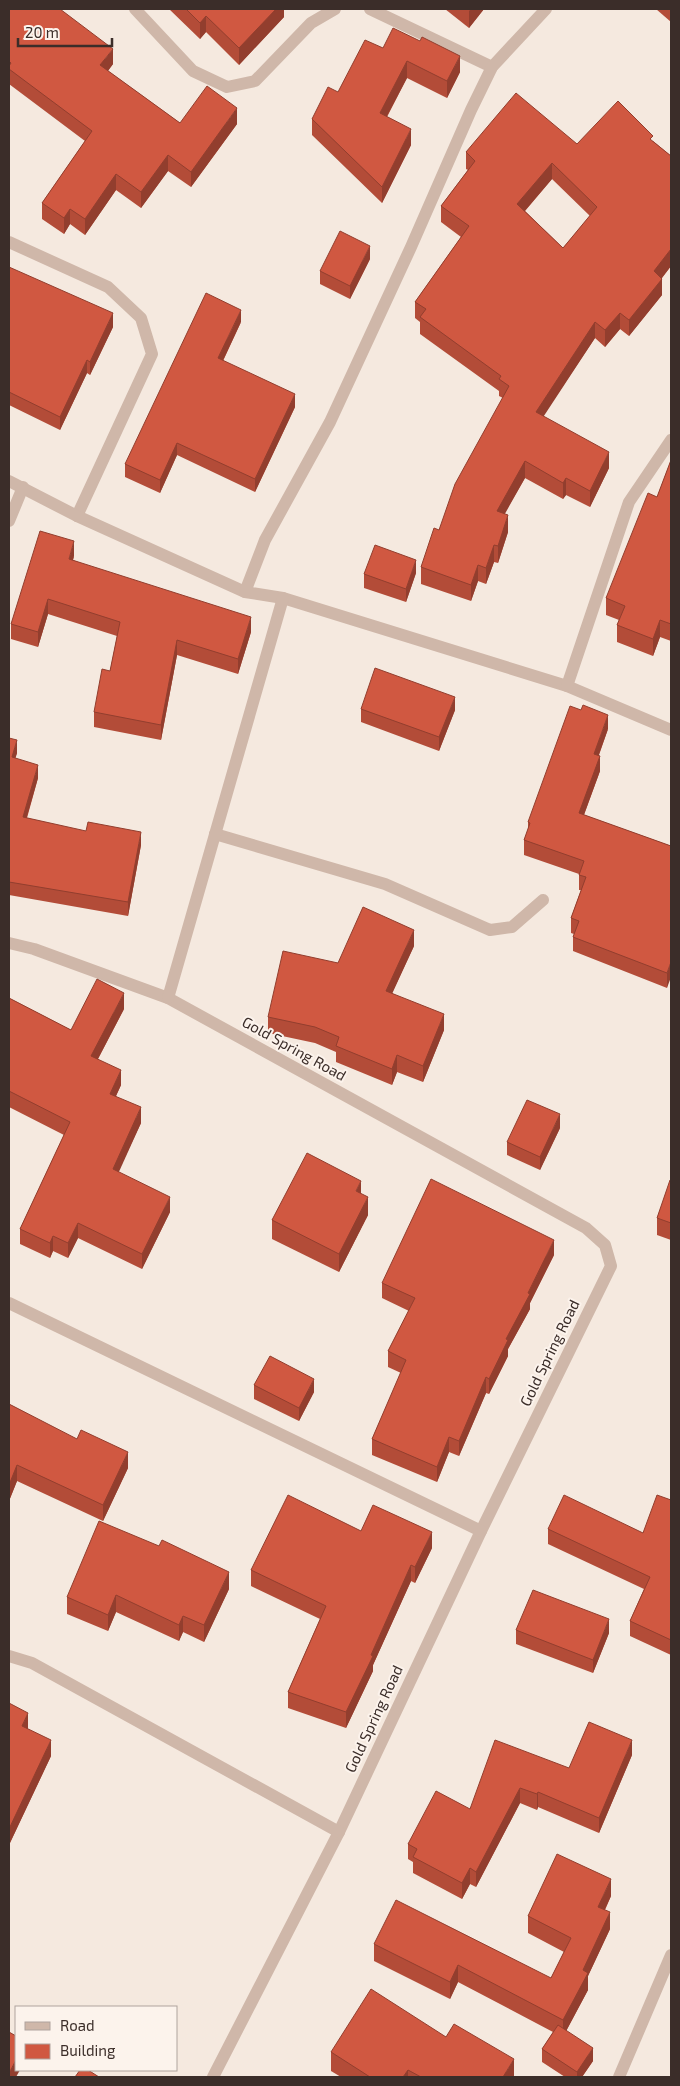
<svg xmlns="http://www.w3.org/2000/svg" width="680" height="2086" viewBox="0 0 680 2086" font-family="'Exo 2',sans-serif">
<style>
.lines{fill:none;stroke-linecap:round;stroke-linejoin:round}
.lane{stroke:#cfb7a9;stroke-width:12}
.street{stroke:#cfb7a9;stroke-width:12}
.wall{fill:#b34c38;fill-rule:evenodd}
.shaded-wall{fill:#923e2e}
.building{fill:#d05841;stroke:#923e2e;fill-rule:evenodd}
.labels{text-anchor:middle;stroke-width:4;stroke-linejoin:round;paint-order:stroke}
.street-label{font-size:15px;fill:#3b2d29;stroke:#fcf3ec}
</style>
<rect width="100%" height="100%" fill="#f5e9df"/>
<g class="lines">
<path class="lane" d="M215,834L385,884L490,930L512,927L543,900"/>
<g class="street">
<path d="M135,9L193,71L227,87L255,81L311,23L335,9"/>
<path d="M370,9L492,67"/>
<path d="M9,242L108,287L141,318L152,354L77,516"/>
<path d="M9,481L77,516L245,592L283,598L567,686L671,730"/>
<path d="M9,521L23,487"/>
<path d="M245,592L265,540L330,422L411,247L471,110L492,67L546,9"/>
<path d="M567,686L629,502L671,440"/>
<path d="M9,943L34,949L168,998L586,1228L605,1245L611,1266L481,1531L339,1832L213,2077"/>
<path d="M168,998L283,598"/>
<path d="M9,1303L481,1531"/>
<path d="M9,1656L32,1663L339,1832"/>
<path d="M619,2077L671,1955"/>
</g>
</g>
<g class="wall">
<path d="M9,9L113,64L108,71L180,123L237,124L191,187L168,171L141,208L116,190L85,235L70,224L64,234L42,219V203L85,141L9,84Z"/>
<path d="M169,9H284V17L239,65L206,32L200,39Z"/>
<path d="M445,9H484L469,28Z"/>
<path d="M656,9H671V22Z"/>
<path d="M420,41L460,72L447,98L407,78L387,117L411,145L382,203L312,135V119L383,48Z"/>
<path d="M653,141L671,156V266L662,278V295L629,336L620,329L605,347L595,338L543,416L609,468L590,507L566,495L563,499L525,478L504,514L508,532L498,563L494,562L486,584L478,581L471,601L421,584V567L503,398L499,396V391L420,334V322L415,318V302L461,237L441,222V206L468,170L466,169V152L577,144ZM552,179L590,216L563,248L525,211Z"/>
<path d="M370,259L350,299L320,284V271Z"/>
<path d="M9,267L113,327L90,375L87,373L60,430L9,405V406Z"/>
<path d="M241,322L223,361L295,407L255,492L177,455L160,493L125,477V464Z"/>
<path d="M671,460V641L660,637L653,656L617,642V625L619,620L606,615V598L657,497Z"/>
<path d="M74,556L73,560L251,632L238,674L177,655L161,740L94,727V712L110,671L117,636L48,614L38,647L11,639V624Z"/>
<path d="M416,573L406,602L364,588V574Z"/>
<path d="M361,709L455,710L439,751L361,722Z"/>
<path d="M608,729L599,755L600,771L584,815L671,846L667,988L573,951V937L574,934L571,933V918L581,890H579V874L524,855V840L528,830V822Z"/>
<path d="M9,738L17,753L15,758L38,778L27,818L141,845L128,916L9,895Z"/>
<path d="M414,946L392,993L444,1030L423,1082L397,1072L392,1085L336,1062V1052L315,1043L268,1033V1017L338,963Z"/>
<path d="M9,998L71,1030L124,1009L98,1059L121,1085L116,1096L141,1123L118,1172L170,1212L142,1269L78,1238L68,1258L53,1251L50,1258L20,1244V1229L64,1135L9,1107Z"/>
<path d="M560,1128L540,1170L507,1155V1142Z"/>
<path d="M671,1180V1240L657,1235V1218Z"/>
<path d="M361,1193L368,1215L339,1272L272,1239V1220Z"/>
<path d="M554,1255L530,1303V1309L508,1349V1356L489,1394L486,1393L459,1456L449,1452L437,1482L372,1455V1439L401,1373L388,1367V1351L409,1311L382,1298V1283Z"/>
<path d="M254,1385L314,1392L299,1421L254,1399Z"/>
<path d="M9,1404L128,1468L103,1521L17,1481L9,1501Z"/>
<path d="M671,1500V1655L630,1636V1621L644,1589L548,1544V1529L643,1533Z"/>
<path d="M361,1531L432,1548L415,1583L411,1581L373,1665V1671L346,1728L288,1708V1692L320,1619L251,1586V1570Z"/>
<path d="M229,1589L204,1642L183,1632L179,1641L116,1612L108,1631L67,1614V1597Z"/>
<path d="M516,1630L609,1633L593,1673L516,1644Z"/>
<path d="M9,1703L28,1729L51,1756L9,1845Z"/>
<path d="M632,1755L599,1833L538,1807L537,1810L520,1803L476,1887L470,1884L462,1899L413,1873V1862L408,1859V1844L470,1809L569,1768Z"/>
<path d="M611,1896L605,1910L610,1929L588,1976V1990L566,2031L593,2061L582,2077H565L542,2062V2049L553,2032L458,1982L450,1999L374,1961V1944L551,1978L564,1952L528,1933V1916Z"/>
<path d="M446,2037L514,2077H341L331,2071V2052Z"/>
</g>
<g class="shaded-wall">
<path d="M276,9H284V17L239,65V48Z"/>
<path d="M471,9H484L469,28V11Z"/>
<path d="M206,16V32L200,39V23Z"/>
<path d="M113,49V64L100,81V65Z"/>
<path d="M460,56V72L447,98V81Z"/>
<path d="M407,61V78L380,129V113Z"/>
<path d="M237,108V124L191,187V172Z"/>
<path d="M411,129V145L382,203V187Z"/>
<path d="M168,155V171L141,208V192Z"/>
<path d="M552,163V179L517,220V204Z"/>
<path d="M116,174V190L85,235V219Z"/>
<path d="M70,209V224L64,234V218Z"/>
<path d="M370,246V259L350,299V286Z"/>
<path d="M671,249V266L654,288V271Z"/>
<path d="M662,279V295L629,336V320Z"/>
<path d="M241,310V322L218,371V358Z"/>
<path d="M113,313V327L90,375V362Z"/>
<path d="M620,313V329L605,347V330Z"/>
<path d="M595,322V338L536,428V412Z"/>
<path d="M87,360V373L60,430V417Z"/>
<path d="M295,394V407L255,492V479Z"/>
<path d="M177,443V455L160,493V480Z"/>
<path d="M609,452V468L590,507V491Z"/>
<path d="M525,461V478L497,528V511Z"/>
<path d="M566,478V495L563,499V483Z"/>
<path d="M508,515V532L498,563V546Z"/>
<path d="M74,541V556L69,574V559Z"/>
<path d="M494,545V562L486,584V568Z"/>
<path d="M416,560V573L406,602V589Z"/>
<path d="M478,565V581L471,601V585Z"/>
<path d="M48,599V614L38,647V632Z"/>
<path d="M251,617V632L238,674V659Z"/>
<path d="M660,620V637L653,656V639Z"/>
<path d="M177,640V655L161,740V725Z"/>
<path d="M455,697V710L439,751V737Z"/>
<path d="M608,715V729L594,768V754Z"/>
<path d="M17,740V753L12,770V757Z"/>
<path d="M600,756V771L579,828V813Z"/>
<path d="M38,765V778L23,830V817Z"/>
<path d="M141,832V845L128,916V902Z"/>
<path d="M414,930V946L386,1007V991Z"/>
<path d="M671,962V977L667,988V973Z"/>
<path d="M124,993V1009L91,1072V1056Z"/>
<path d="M444,1014V1030L423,1082V1066Z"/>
<path d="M397,1055V1072L392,1085V1069Z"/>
<path d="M121,1070V1085L110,1109V1094Z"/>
<path d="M141,1107V1123L113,1185V1169Z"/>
<path d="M560,1114V1128L540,1170V1157Z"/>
<path d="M361,1181V1200L356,1191Z"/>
<path d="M170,1197V1212L142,1269V1254Z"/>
<path d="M368,1197V1215L339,1272V1254Z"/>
<path d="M78,1223V1238L68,1258V1243Z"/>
<path d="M53,1236V1251L50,1258V1243Z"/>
<path d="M554,1240V1255L530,1303V1309L508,1349V1356L489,1394V1379L506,1339Z"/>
<path d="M486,1377V1393L459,1456V1441Z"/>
<path d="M314,1379V1392L299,1421V1408Z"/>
<path d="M449,1437V1452L437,1482V1467Z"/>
<path d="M128,1452V1468L103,1521V1505Z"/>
<path d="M17,1465V1481L9,1501V1485Z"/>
<path d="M432,1532V1548L415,1583V1567Z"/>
<path d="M411,1565V1581L373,1665V1671L346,1728V1712Z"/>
<path d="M229,1572V1589L204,1642V1625Z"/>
<path d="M116,1595V1612L108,1631V1615Z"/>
<path d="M183,1616V1632L179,1641V1625Z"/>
<path d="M609,1619V1633L593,1673V1660Z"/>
<path d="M28,1713V1729L22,1742V1726Z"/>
<path d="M51,1740V1756L9,1845V1829Z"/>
<path d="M632,1740V1755L599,1833V1818Z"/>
<path d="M520,1788V1803L476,1887V1872Z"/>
<path d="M538,1792V1807L537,1810V1794Z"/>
<path d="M470,1868V1884L462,1899V1883Z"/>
<path d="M611,1879V1896L598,1924V1907Z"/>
<path d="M610,1912V1929L588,1976V1990L563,2037V2020L583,1970Z"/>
<path d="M458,1965V1982L450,1999V1982Z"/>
<path d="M593,2048V2061L582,2077H577V2072Z"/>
<path d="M514,2059V2077H503Z"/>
<path d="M16,2060V2070H20L16,2077H9V2073Z"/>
<path d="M408,2070V2077H403Z"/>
</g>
<g class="building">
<path d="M9,9H38L39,10L40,9H60L113,49L100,65L180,123L207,86L237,108L191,172L168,155L141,192L116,174L85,219L70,209L64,218L42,203L92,131L9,69V66L11,63L9,61Z"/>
<path d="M186,9H276L239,48L206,16L200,23Z"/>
<path d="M393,28L420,41L422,37L460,56L447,81L407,61L380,113L411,129L382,187L312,119L328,87L338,92L365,40L383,48Z"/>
<path d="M516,93L577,144L618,101L653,136L650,139L671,156V249L654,271L662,279L629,320L620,313L605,330L595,322L536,412L609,452L590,491L566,478L563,483L525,461L497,511L508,515L498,546L494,545L486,568L478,565L471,585L421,567L434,528L439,530L455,484L509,386L499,379L501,376L420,317L426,309L415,302L469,226L441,206L475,161L466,152ZM552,163L597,207L563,248L517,204Z"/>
<path d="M340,231L370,246L350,286L320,271Z"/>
<path d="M9,267L113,313L90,362L87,360L60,417L9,392V393Z"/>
<path d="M206,293L241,310L218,358L295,394L255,479L177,443L160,480L125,464Z"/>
<path d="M671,460V624L660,620L653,639L617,625L625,606L606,598L648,493L657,497Z"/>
<path d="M40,531L74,541L69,559L251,617L238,659L177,640L161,725L94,712L102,669L110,671L120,622L48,599L38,632L11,624Z"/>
<path d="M375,545L416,560L406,589L364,574Z"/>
<path d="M375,668L455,697L439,737L361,709Z"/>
<path d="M583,705L608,715L594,754L600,756L579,813L671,846V962L667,973L573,937L579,921L571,918L586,877L579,875L584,861L524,840L530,823L528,822L570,706L581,710Z"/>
<path d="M9,738L17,740L12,757L38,765L23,817L86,831L88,822L141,832L128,902L9,882Z"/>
<path d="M363,907L414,930L386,991L444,1014L423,1066L397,1055L392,1069L336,1046L339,1037L315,1027L268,1017L283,951L338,963Z"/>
<path d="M97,979L124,993L91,1056L121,1070L110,1094L141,1107L113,1169L170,1197L142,1254L78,1223L68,1243L53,1236L50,1243L20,1229L70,1122L9,1091V998L71,1030Z"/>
<path d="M527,1100L560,1114L540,1157L507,1142Z"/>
<path d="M307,1153L361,1181L356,1191L368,1197L339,1254L272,1220Z"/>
<path d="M431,1179L554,1240L528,1293L530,1294L506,1339L508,1340L489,1379L486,1377L459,1441L449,1437L437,1467L372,1439L406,1360L388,1351L415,1298L382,1283Z"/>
<path d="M670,1180H671V1223L657,1218Z"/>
<path d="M270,1356L314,1379L299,1408L254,1385Z"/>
<path d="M9,1404L77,1439L81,1430L128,1452L103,1505L17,1465L9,1485Z"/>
<path d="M288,1495L361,1531L373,1505L432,1532L415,1567L411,1565L371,1655L373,1656L346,1712L288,1692L326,1606L251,1570Z"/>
<path d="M564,1495L643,1533L657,1495L671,1500V1640L630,1621L650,1577L548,1529Z"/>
<path d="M99,1521L159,1546L162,1540L229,1572L204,1625L183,1616L179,1625L116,1595L108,1615L67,1597Z"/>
<path d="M533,1590L609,1619L593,1660L516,1630Z"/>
<path d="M9,1703L28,1713L22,1726L51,1740L9,1829Z"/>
<path d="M589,1722L632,1740L599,1818L538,1792L537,1794L520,1788L476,1872L470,1868L462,1883L413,1857L417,1849L408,1844L436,1791L470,1809L495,1740L569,1768Z"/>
<path d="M557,1854L611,1879L598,1907L610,1912L583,1970L588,1973L563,2020L458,1965L450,1982L374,1944L396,1900L551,1978L571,1938L528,1916Z"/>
<path d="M371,1989L446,2037L454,2024L514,2059L503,2077H421L408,2070L403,2077H370L331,2052Z"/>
<path d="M558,2025L593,2048L577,2072L542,2049Z"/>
<path d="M9,2032L16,2036V2060L9,2073Z"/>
<path d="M80,2070H88L99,2077H75Z"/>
</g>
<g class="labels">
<g class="street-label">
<text transform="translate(294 1049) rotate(29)" y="5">Gold Spring Road</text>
<text transform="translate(550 1353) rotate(-64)" y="5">Gold Spring Road</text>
<text transform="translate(374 1719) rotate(-65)" y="5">Gold Spring Road</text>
</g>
</g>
<rect width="680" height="2086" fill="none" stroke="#3b2d29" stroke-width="20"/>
<rect x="15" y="2006" width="162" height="65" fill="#fcf3ec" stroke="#afa49e"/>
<rect x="25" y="2022" width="25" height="8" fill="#cfb7a9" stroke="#afa49e"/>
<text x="60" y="2031" font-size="15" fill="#3b2d29">Road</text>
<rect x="25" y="2044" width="25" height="15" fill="#d05841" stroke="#afa49e"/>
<text x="60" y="2056" font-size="15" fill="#3b2d29">Building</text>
<path d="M18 38v8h94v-8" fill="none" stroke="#3b2d29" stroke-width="2.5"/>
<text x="25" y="38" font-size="15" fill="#3b2d29" stroke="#fcf3ec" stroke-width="4" paint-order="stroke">20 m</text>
</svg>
